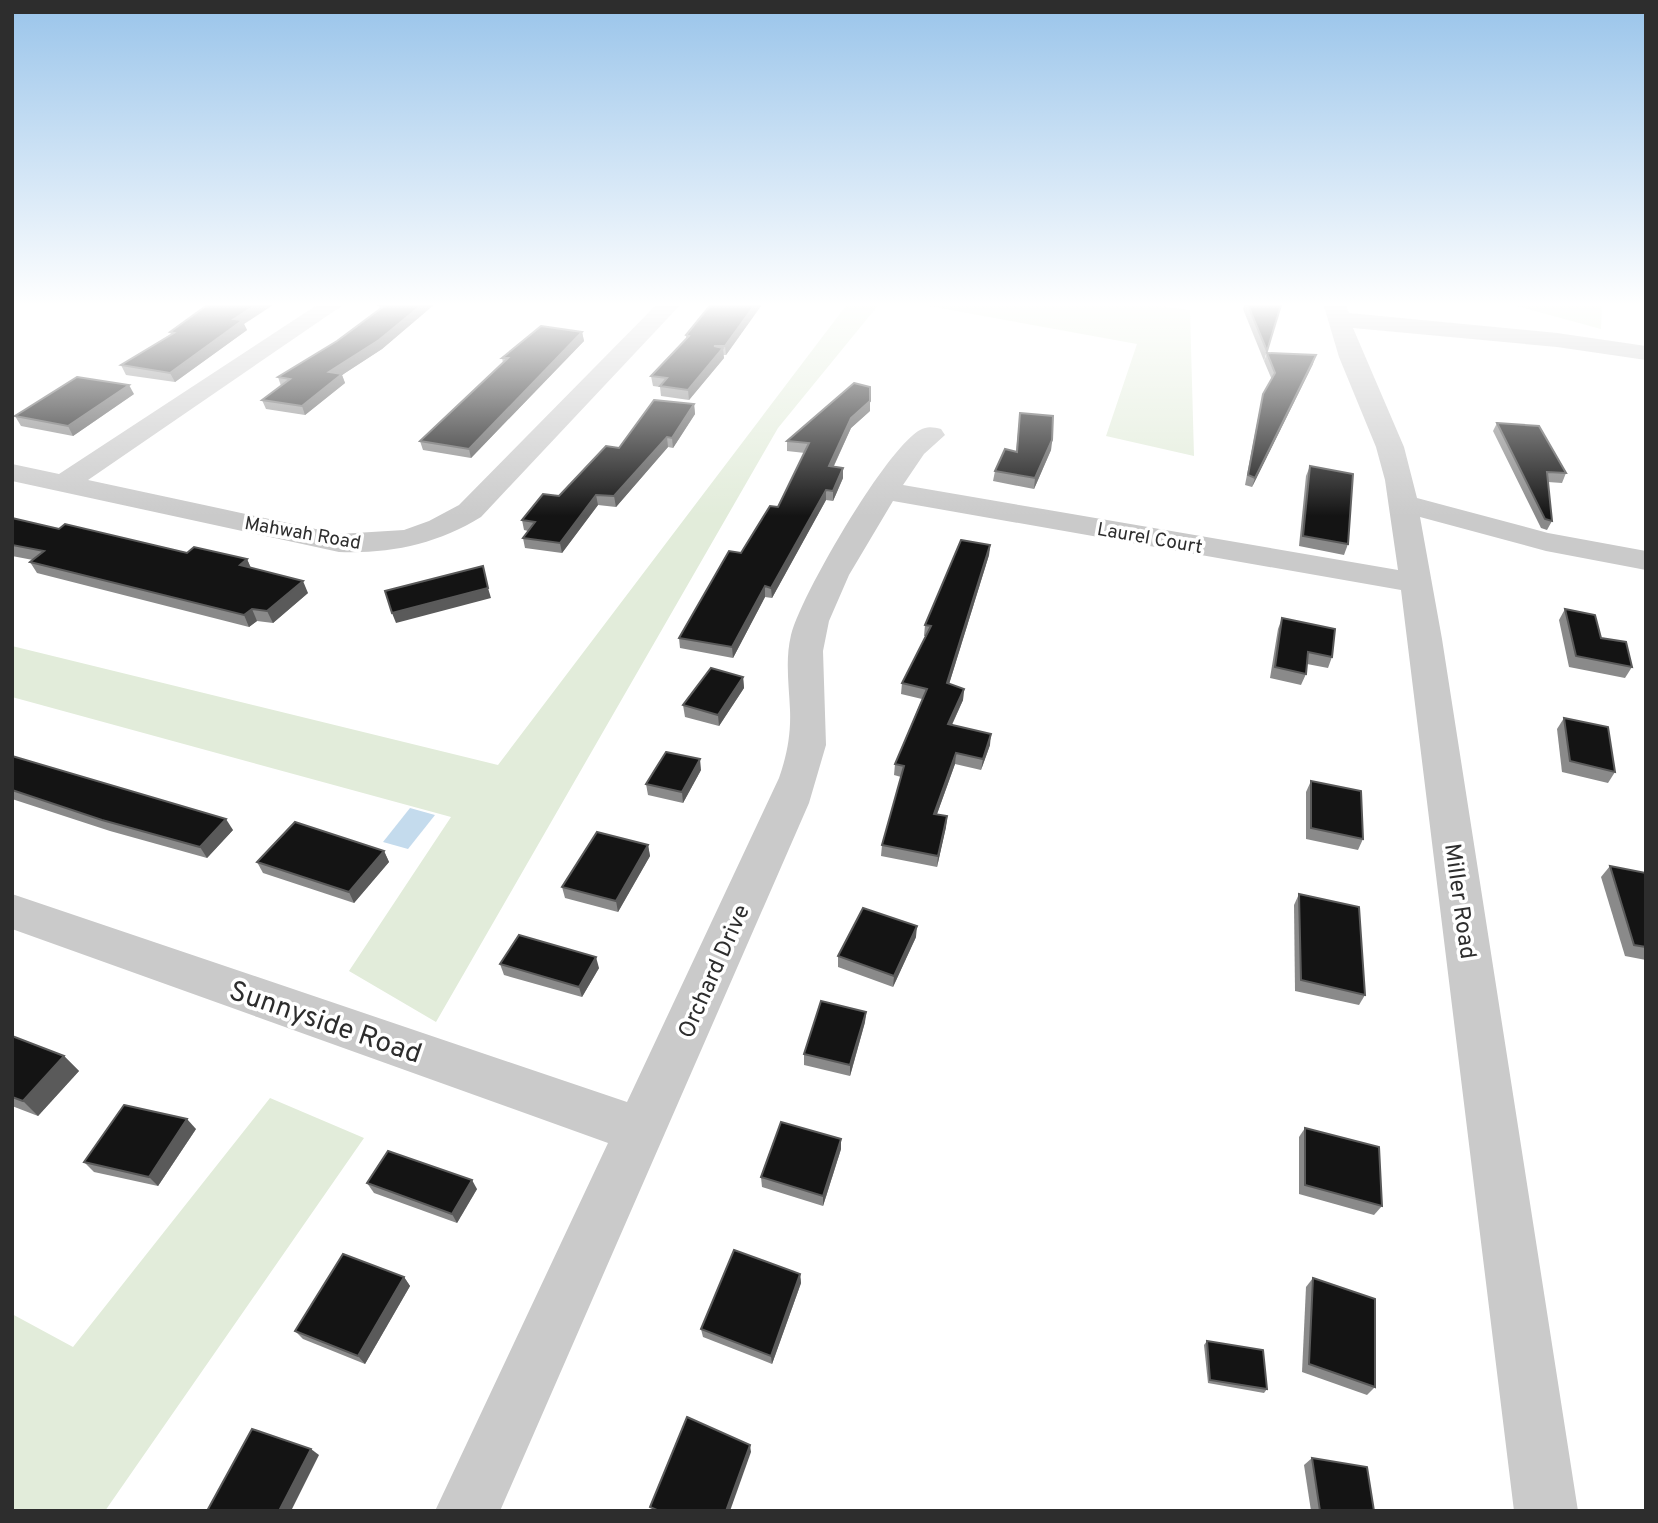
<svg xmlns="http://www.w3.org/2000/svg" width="1658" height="1523" viewBox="0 0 1658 1523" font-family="Overpass,sans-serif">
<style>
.green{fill:#e2ecda}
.water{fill:#c4dbed}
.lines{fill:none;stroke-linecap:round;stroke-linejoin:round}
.minor{fill:#cacaca;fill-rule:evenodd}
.wall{fill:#8a8a8a}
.shaded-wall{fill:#5a5a5a}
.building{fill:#141414;stroke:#5a5a5a;stroke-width:2}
.labels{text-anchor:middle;stroke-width:7;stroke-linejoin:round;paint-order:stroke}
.far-street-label{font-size:19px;fill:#2d2d2d;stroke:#fff}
.street-label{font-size:23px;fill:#2d2d2d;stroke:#fff}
.near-street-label{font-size:28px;fill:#2d2d2d;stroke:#fff}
</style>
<rect width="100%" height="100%" fill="#fff"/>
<g class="green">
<path d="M848,303H880L778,428L436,1022L349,971L451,817L12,697V646L498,765Z"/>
<path d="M912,303H1138L1190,310L1194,456L1106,436L1137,344Z"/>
<path d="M1518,303H1646V306L1602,304L1601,329L1517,306Z"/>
<path d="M270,1098L364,1138L105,1511H12V1314L73,1347Z"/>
</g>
<path class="water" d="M410,808L435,815L408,849L383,842Z"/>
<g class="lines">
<g class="minor">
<path d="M320,303H346L88,480L339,534L404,530L429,521L459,505L658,303H682L481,517C437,544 390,554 339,552L12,481V464L59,474Z"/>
<path d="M1323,303H1345L1349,313L1557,333L1646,346V360L1557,347L1353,328L1404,447L1417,498L1548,533L1646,551V570L1546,551L1420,517L1442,639L1578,1511H1514L1401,590L893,501L849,575L829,621L823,651L826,745L809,803L500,1511H435L608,1143L12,929V894L627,1102L779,778C787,755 791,734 790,710C789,685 785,660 791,635C801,595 886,449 920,430C927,426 933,427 941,429L945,435L924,454L903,485L1398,570L1385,480L1376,447L1339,357Z"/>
</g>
</g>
<g class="wall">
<path d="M383,303H436L382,349L342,375L345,383L305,415L266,409L262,400L281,386L278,377L337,341L380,309L379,305Z"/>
<path d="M763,303L726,355H723L724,358L689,400L661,396L660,387L653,386L651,376L686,339V335Z"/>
<path d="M1245,303H1266L1281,305L1264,361L1243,309Z"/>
<path d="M244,324L247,330L175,382L126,375L121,365L171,334L170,332Z"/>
<path d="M582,332L584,341L471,458L423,450L420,441L503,363L502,358Z"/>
<path d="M1267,353L1313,364L1252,487L1245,485L1261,403L1263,394L1272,380L1264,361Z"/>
<path d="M134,394L73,436L21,426L15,416Z"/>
<path d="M694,404L695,414L673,448L668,447L616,507L598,505L562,553L525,548L523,538L528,531L524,530L522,520L559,496L619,448Z"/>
<path d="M870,411L851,428L834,466L843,468V478L833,501L826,500L772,598L765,597L733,658L680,648L679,638L741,553L778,507L805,453L787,451V441Z"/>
<path d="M1020,413L1052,440L1051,450L1034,489L993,481L995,471L1016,451Z"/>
<path d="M1497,423L1566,473L1562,483L1548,482L1552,521L1547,530L1541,528L1493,431Z"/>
<path d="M1310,466L1348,544L1344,555L1299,546L1306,476Z"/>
<path d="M12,518L59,529L187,553L247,559L251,568L308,593L273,623L257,621L249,627L37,573L30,562L33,560L12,556Z"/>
<path d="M990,545L989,555L949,684L964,689L963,700L952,725L990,745L981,770L955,764L937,814L947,816L946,827L937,867L881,856L882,845L901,777L894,775L895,764L922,699L901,694L902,683L926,636H924L925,625Z"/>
<path d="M1565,609L1601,638L1632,667L1625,678L1569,667L1559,620Z"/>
<path d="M1282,618L1332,657L1328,668L1307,664L1306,674L1301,685L1270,678L1278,629Z"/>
<path d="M743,677L744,688L719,726L685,717L683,705Z"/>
<path d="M1564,718L1615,772L1608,783L1562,772L1557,729Z"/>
<path d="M12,756L233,830L207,858L110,831L12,799Z"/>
<path d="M701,770L683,803L648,795L646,784Z"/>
<path d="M1311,781L1363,839L1358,850L1306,839V792Z"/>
<path d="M648,845L650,856L618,912L565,898L562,887Z"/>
<path d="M384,851L389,862L354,903L263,873L257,862Z"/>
<path d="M1610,866L1646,873V960L1625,956L1601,877Z"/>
<path d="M1299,894L1365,995L1359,1005L1295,991L1294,905Z"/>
<path d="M916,937L893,987L838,967V956Z"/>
<path d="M500,964L599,968L582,997L504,975Z"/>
<path d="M866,1012L865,1022L850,1076L804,1065V1054Z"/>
<path d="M12,1036L64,1056L79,1071L38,1116L12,1106Z"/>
<path d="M1305,1128L1382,1206L1374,1215L1299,1194V1137Z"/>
<path d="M196,1129L158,1186L94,1172L84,1162Z"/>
<path d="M841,1139V1149L823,1206L762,1187L761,1177Z"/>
<path d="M367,1183L477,1189L457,1223L374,1193Z"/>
<path d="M800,1274L801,1283L772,1364L703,1337L701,1329Z"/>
<path d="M404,1277L410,1286L365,1364L303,1339L295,1331Z"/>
<path d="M1313,1278L1375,1387L1367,1395L1302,1372L1306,1287Z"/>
<path d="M1207,1341L1267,1389L1264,1393L1208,1383L1204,1345Z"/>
<path d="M1312,1458L1374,1511H1311L1304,1465Z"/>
</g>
<g class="shaded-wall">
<path d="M259,303H276L244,324L247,330L175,382L170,373L234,319Z"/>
<path d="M424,303H436L382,349L342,375L345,383L305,415L302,406L329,372Z"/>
<path d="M756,303H763L726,355L725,346Z"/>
<path d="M582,332L584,341L471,458L469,449Z"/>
<path d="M723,348L724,358L689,400L688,390Z"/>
<path d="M1316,355L1313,364L1252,487L1255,478Z"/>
<path d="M129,385L134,394L73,436L68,426Z"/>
<path d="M870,401V411L851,428L829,476V466L851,418Z"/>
<path d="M694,404L695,414L673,448L672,438Z"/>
<path d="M667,437L668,447L616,507L614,496Z"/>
<path d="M1052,440L1051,450L1034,489L1035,478Z"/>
<path d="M843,468V478L833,501V491Z"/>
<path d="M826,490V500L772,598L771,588Z"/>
<path d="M596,495L598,505L562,553L560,543Z"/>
<path d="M990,545L989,555L946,694L947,683Z"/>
<path d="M247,559L252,571L240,565Z"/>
<path d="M303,581L308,593L273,623L267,611Z"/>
<path d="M765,586V597L733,658L732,647Z"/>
<path d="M488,588L491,598L396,623L392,613Z"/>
<path d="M252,609L257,621L249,627L244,615Z"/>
<path d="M743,677L744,688L719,726L718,715Z"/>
<path d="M964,689L963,700L947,735L948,724Z"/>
<path d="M991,734L990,745L981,770L983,759Z"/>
<path d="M956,753L955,764L933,825L934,814Z"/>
<path d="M700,759L701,770L683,803L682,792Z"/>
<path d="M947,816L946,827L937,867L938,856Z"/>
<path d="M226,819L233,830L207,858L200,847Z"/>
<path d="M648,845L650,856L618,912L616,901Z"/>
<path d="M384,851L389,862L354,903L349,892Z"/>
<path d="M917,926L916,937L893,987L894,976Z"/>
<path d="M596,957L599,968L582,997L579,987Z"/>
<path d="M866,1012L865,1022L850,1076V1065Z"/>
<path d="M64,1056L79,1071L38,1116L23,1101Z"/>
<path d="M187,1119L196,1129L158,1186L149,1177Z"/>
<path d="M841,1139V1149L823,1206V1196Z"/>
<path d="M472,1180L477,1189L457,1223L452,1214Z"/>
<path d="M800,1274L801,1283L772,1364L771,1356Z"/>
<path d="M404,1277L410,1286L365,1364L358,1356Z"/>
<path d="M750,1445L751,1452L730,1511H726Z"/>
<path d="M311,1449L319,1455L291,1511H279Z"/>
</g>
<g class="building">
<path d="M210,303H259L234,319L243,320L170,373L121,365L174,333L170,332Z"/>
<path d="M383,303H424L379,340L329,372L342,374L302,406L262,400L290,379L278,377L337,341L384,306L379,305Z"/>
<path d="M712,303H756L725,346H714L723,348L688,390L660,386L667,378L651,376L689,336L686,335Z"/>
<path d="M1247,303H1266L1281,305L1267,351Z"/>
<path d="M541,326L582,332L469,449L420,441L508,358H502Z"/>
<path d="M1267,353L1316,355L1255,478L1248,475L1263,394L1275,373Z"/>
<path d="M77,377L129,385L68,426L15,416Z"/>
<path d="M854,383L870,387V401L851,418L829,466L843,468L833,491L826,490L771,588L765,586L732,647L679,638L729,551L741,553L770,506L778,507L809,443L787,441Z"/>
<path d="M654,400L694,404L672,438L667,437L614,496L596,495L560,543L523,538L535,522L522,520L543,494L559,496L606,446L619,448Z"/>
<path d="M1020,413L1053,416L1052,440L1035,478L995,471L1005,449L1017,452Z"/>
<path d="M1497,423L1539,426L1566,473L1547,472L1552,521L1545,519Z"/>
<path d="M1310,466L1353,474L1348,544L1303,536Z"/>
<path d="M12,518L59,529L65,524L187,553L194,547L247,559L240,565L303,581L267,611L252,609L244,615L30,562L44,551L12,545Z"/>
<path d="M961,540L990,545L947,683L964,689L948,724L991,734L983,759L956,753L934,814L947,816L938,856L882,845L904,766L895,764L927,689L902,683L931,626L925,625Z"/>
<path d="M483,566L488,588L392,613L385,591Z"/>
<path d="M1565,609L1595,615L1601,638L1626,642L1632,667L1576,656Z"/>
<path d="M1282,618L1335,629L1332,657L1308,652L1306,674L1275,667Z"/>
<path d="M711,668L743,677L718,715L683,705Z"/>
<path d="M1564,718L1608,727L1615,772L1570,761Z"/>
<path d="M666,752L700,759L682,792L646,784Z"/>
<path d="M12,756L226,819L200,847L102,820L12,790Z"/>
<path d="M1311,781L1361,791L1363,839L1311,828Z"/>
<path d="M295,822L384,851L349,892L257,862Z"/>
<path d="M597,832L648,845L616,901L562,887Z"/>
<path d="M1610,866L1646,873V947L1634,945Z"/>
<path d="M1299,894L1359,907L1365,995L1301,980Z"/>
<path d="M863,908L917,926L894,976L838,956Z"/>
<path d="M519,935L596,957L579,987L500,964Z"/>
<path d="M821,1001L866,1012L850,1065L804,1054Z"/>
<path d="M12,1036L64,1056L23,1101L12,1097Z"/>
<path d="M124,1105L187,1119L149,1177L84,1162Z"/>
<path d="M781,1122L841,1139L823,1196L761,1177Z"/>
<path d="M1305,1128L1379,1147L1382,1206L1305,1185Z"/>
<path d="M388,1151L472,1180L452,1214L367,1183Z"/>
<path d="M734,1250L800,1274L771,1356L701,1329Z"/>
<path d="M343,1254L404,1277L358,1356L295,1331Z"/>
<path d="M1313,1278L1375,1299V1387L1309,1364Z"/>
<path d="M1207,1341L1263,1350L1267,1389L1210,1380Z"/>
<path d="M687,1417L750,1445L726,1511H659L650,1507Z"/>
<path d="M252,1429L311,1449L279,1511H207Z"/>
<path d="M1312,1458L1367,1467L1374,1511H1320Z"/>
</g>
<linearGradient id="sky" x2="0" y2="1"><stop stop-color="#99c4ea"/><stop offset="0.59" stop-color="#fff"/><stop offset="1" stop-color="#fff" stop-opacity="0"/></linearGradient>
<rect width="1658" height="516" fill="url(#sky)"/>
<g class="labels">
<g class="far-street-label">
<text transform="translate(303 532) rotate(10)" y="7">Mahwah Road</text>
<text transform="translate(1150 537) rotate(10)" y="7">Laurel Court</text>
</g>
<g class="street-label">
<text transform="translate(1461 901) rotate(82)" y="8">Miller Road</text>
<text transform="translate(713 971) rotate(-66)" y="8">Orchard Drive</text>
</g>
<g class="near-street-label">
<text transform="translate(326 1021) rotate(19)" y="10">Sunnyside Road</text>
</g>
</g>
<rect width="1658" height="1523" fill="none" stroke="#2d2d2d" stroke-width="28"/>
</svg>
